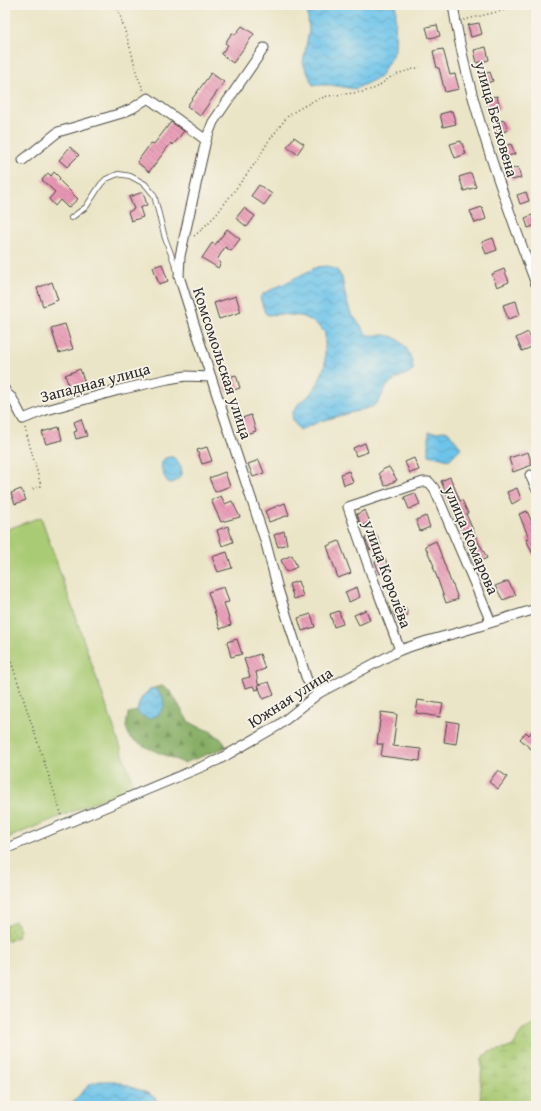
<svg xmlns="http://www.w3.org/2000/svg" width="541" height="1111" viewBox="0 0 541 1111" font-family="'Gentium Book Plus',serif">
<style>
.grass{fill:url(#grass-dots);stroke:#6a7b50}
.forest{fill:url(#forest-firs);stroke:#596d48}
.wetland{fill:url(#wetland-marsh);stroke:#6a7b50}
.garden{fill:#aacb74;stroke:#6a7b50}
.water{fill:url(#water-waves);stroke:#4c788a}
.building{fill:url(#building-back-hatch)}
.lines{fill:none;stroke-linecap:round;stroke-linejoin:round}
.service-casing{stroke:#484742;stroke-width:6}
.minor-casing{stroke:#484742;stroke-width:11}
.path{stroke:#484742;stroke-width:1.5;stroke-dasharray:1 3;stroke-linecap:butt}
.service{stroke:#fff;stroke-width:4.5}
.minor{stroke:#fff;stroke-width:9}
.labels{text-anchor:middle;stroke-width:3.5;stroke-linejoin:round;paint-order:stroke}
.street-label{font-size:16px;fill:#2b2b2b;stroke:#f7f3e8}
</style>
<defs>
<pattern id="grass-dots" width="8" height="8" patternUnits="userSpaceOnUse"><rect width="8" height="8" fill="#aacb74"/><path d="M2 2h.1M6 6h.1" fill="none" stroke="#92ae65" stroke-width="1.8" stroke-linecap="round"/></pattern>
<pattern id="forest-firs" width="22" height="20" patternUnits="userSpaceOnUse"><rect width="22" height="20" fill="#87af66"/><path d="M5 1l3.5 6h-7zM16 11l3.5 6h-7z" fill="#6f8f54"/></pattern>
<pattern id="wetland-marsh" width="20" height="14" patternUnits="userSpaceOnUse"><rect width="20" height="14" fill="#aacb74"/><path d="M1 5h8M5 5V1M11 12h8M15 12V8" fill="none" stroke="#92ae65"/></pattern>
<pattern id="water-waves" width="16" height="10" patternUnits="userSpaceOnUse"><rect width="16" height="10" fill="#6dc4ea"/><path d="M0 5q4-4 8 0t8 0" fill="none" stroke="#5a9fbe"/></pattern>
<pattern id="building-back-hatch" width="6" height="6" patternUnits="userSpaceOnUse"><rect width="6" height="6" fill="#e997b4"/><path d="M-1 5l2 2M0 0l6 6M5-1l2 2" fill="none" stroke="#bd7b93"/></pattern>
</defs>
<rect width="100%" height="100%" fill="#f7f3e8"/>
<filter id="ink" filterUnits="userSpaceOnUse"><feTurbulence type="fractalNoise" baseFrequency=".025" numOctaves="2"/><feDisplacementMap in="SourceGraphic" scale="8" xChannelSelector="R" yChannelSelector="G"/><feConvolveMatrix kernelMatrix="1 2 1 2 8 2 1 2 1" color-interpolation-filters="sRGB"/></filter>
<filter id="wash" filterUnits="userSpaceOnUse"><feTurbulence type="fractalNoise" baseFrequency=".012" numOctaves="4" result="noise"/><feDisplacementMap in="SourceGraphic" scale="16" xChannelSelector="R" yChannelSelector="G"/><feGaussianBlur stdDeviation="0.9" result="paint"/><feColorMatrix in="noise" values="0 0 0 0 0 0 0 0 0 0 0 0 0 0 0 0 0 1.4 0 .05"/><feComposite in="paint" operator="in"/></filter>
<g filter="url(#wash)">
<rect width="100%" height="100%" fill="#ebe5c7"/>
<path class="grass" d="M15,921L20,929L17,937L9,941L5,938V925Z"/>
<path class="forest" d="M162,686L171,692L188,721L197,726L212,732L221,739L227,747L184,763L150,749L130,738L126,727L128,713L137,711L142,716L163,697L154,688Z"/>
<path class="wetland" d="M536,1024V1106H480L482,1058L488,1052L505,1049L513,1046L522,1031Z"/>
<path class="garden" d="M41,517L134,786L5,839V530Z"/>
<g class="water">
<path d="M307,5H396L395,50L380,77L355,89L331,85H313L303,63L309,30Z"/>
<path d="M327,266L337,270L342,278L346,299L351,314L359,323L366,334C372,337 379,334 385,335C402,336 413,355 413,370C406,376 396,377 390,383C381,392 384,399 372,407L321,421L300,430L293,421L292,413L300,402L309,396L319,381L325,365V333L321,328L312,321L301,316L278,314L268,315L265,313L260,298L263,294L317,267Z"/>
<path d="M448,431L461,448L449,460L429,455V432Z"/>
<path d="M173,457C176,459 180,464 181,467C184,474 176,484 169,483C164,478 158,466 164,459C166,457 170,457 173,457Z"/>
<path d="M154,688L163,697L164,707L159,714L150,719L142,716L137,711C140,698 143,693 154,688Z"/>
<path d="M99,1081H115L150,1094L156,1099L159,1106H71L72,1103L90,1084Z"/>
</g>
<g id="blocks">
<g class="building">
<path d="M479,23L482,34L471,37L468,25Z"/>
<path d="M437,25L440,36L429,38L426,27Z"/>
<path d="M242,26L254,34L233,63L221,54L228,45L225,43L232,33L235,35Z"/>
<path d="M486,47L489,60L477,63L474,50Z"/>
<path d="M443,49L450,75L455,74L459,89L445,92L439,68H437L433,51Z"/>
<path d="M490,72L493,81L484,84L481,75Z"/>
<path d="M211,73L224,82L200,116L187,106Z"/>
<path d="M497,96L500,109L489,112L486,98Z"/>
<path d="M452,111L456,124L443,127L440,114Z"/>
<path d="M504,120L508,130L498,134L494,123Z"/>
<path d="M171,122L184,131L173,145L171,143L149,172L137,162L151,143L154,144Z"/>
<path d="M294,137L304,144L297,154L287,147Z"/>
<path d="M461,141L466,154L455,158L450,144Z"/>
<path d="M511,144L515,154L505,157L501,147Z"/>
<path d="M70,147L79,155L67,167L59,160Z"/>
<path d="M518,167L521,178L511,180L509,170Z"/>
<path d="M54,172L60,178L59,180L78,199L68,208L60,200L55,206L49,199L55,192L42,180L48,173L51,176Z"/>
<path d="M471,173L476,187L464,191L459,177Z"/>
<path d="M259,185L272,194L264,205L251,196Z"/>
<path d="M143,192L147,205L140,208L143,217L131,221L128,212L134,209L129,197Z"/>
<path d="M526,192L529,201L520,204L517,195Z"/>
<path d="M482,207L486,219L475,223L470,211Z"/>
<path d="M244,208L255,216L247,227L236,218Z"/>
<path d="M535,214L536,219V225L528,228L525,218Z"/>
<path d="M227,229L240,239L231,251L225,247L217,260L221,263L218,268L202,258L212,243L215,245Z"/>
<path d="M493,238L497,250L486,254L482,242Z"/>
<path d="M162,264L168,281L159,284L153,267Z"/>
<path d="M504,269L509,282L497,287L492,274Z"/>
<path d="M52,282L58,300L43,306L37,288Z"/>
<path d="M236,296L241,312L219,319L214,303Z"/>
<path d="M516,301L520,315L508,319L503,305Z"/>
<path d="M65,324L73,349L59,353L51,328Z"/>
<path d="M528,332L534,346L522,351L516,338Z"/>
<path d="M80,369L87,389L72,395L65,375Z"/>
<path d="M236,375L240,388L227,392L223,379Z"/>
<path d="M251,415L256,431L242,435L236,420Z"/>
<path d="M81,419L87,436L76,439L74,432L77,431L74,422Z"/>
<path d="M59,427L62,440L46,444L42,432Z"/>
<path d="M365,443L368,452L356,456L353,448Z"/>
<path d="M207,447L212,461L202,464L197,450Z"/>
<path d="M528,452L532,465L513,472L509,458Z"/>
<path d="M414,458L419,470L410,473L405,462Z"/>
<path d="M259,460L264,473L253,477L248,464Z"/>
<path d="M389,467L397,480L385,486L379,473L384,469Z"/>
<path d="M349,471L353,482L344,485L341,474Z"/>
<path d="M225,472L230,486L215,492L209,478Z"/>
<path d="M450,477L460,501L462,500L468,513L466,514L480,546H481L487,558L474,564L469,551H470L441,481Z"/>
<path d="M517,488L521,499L512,504L507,492Z"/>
<path d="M21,489L26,500L15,504L11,493Z"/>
<path d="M415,493L420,504L409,509L404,497Z"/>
<path d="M221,496L225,504L232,501L240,517L221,522L211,500Z"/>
<path d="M285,503L289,515L269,522L265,511Z"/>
<path d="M365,510L370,522L361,526L357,514Z"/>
<path d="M527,511L536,532V561L526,539L529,538L519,514Z"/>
<path d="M426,516L430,527L420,531L416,520Z"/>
<path d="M228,526L233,542L222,546L217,530Z"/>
<path d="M284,531L287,544L278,547L274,535Z"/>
<path d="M376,534L381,545L370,550L365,538Z"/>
<path d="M339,541L351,573L338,578L327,546Z"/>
<path d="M436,541L452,585H453L458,599L446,603L433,566H434L425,546Z"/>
<path d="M227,552L232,568L218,572L212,557Z"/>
<path d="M292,555L297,567L286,572L281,560Z"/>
<path d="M385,558L389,570L380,574L375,562Z"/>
<path d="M298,581L303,596L294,599L289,584Z"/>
<path d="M508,581L516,595L503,600L495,586Z"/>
<path d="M224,587L229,602L224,603L231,625L220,629L208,592Z"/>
<path d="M357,587L360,597L349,602L345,592Z"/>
<path d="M405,607L408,615L396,619L393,612Z"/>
<path d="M366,610L370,620L359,625L354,615Z"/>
<path d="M339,611L343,624L334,627L330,614Z"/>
<path d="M311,614L315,627L302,631L298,618Z"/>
<path d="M237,639L242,654L231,657L227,642Z"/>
<path d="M260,654L265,669L256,672L259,689L255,690L253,686L245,688L242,679L250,677L244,659Z"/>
<path d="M269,682L274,695L263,699L258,685Z"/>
<path d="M418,700L443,704L440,717L416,713Z"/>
<path d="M381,712L397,714L393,746L421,749L420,761L381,756L383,744H377Z"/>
<path d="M447,721L459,723L456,744L444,742Z"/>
<path d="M532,731L536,735V743L531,749L520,739L526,732L529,735Z"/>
<path d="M498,770L507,777L498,789L489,782Z"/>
</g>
</g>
</g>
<g filter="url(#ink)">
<use href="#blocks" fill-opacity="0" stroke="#484742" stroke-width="1"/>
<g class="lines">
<g class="service-casing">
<path id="service" d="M71,218L86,207L101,184L106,179L118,174L130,176L145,184L154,195L165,238L177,270"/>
</g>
<g class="minor-casing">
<g id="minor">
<path d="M453,5C468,101 502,193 536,284"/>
<path d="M264,48L213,122L206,140L180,256L179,276L211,377L255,510L265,540L278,589L307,680L319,693"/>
<path d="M23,160L58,132L122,113L133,108L148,98L206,140"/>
<path d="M5,390L6,393L12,398L23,419L43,411L119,390L168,379L186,376L211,377"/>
<path d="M530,475L536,488"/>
<path d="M400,650L373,579L348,507L423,482H429L434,488L491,622"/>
<path d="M5,849L218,760L279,725L319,693L400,650L427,641L460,632L536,609"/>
</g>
</g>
<g class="path">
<path d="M117,5L132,54L137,75L144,91"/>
<path d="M464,20L525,5"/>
<path d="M194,236L199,232L216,215L256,162L268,142L287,117L295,111L315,100L328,96L362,92L376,88L389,78L400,73L420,67"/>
<path d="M25,428L41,486L30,490"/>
<path d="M5,643L62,816"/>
</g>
<use href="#service" class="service"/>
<use href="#minor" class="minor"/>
</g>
</g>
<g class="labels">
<g class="street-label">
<text transform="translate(497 119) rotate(74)" y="6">улица Бетховена</text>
<text transform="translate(223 363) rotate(72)" y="6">Комсомольская улица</text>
<text transform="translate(95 382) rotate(-15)" y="6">Западная улица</text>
<text transform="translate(472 540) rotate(67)" y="6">улица Комарова</text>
<text transform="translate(388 574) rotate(70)" y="6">улица Королёва</text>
<text transform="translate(290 697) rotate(-33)" y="6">Южная улица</text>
</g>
</g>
<rect width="541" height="1111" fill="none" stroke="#f7f3e8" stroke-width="20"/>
</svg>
